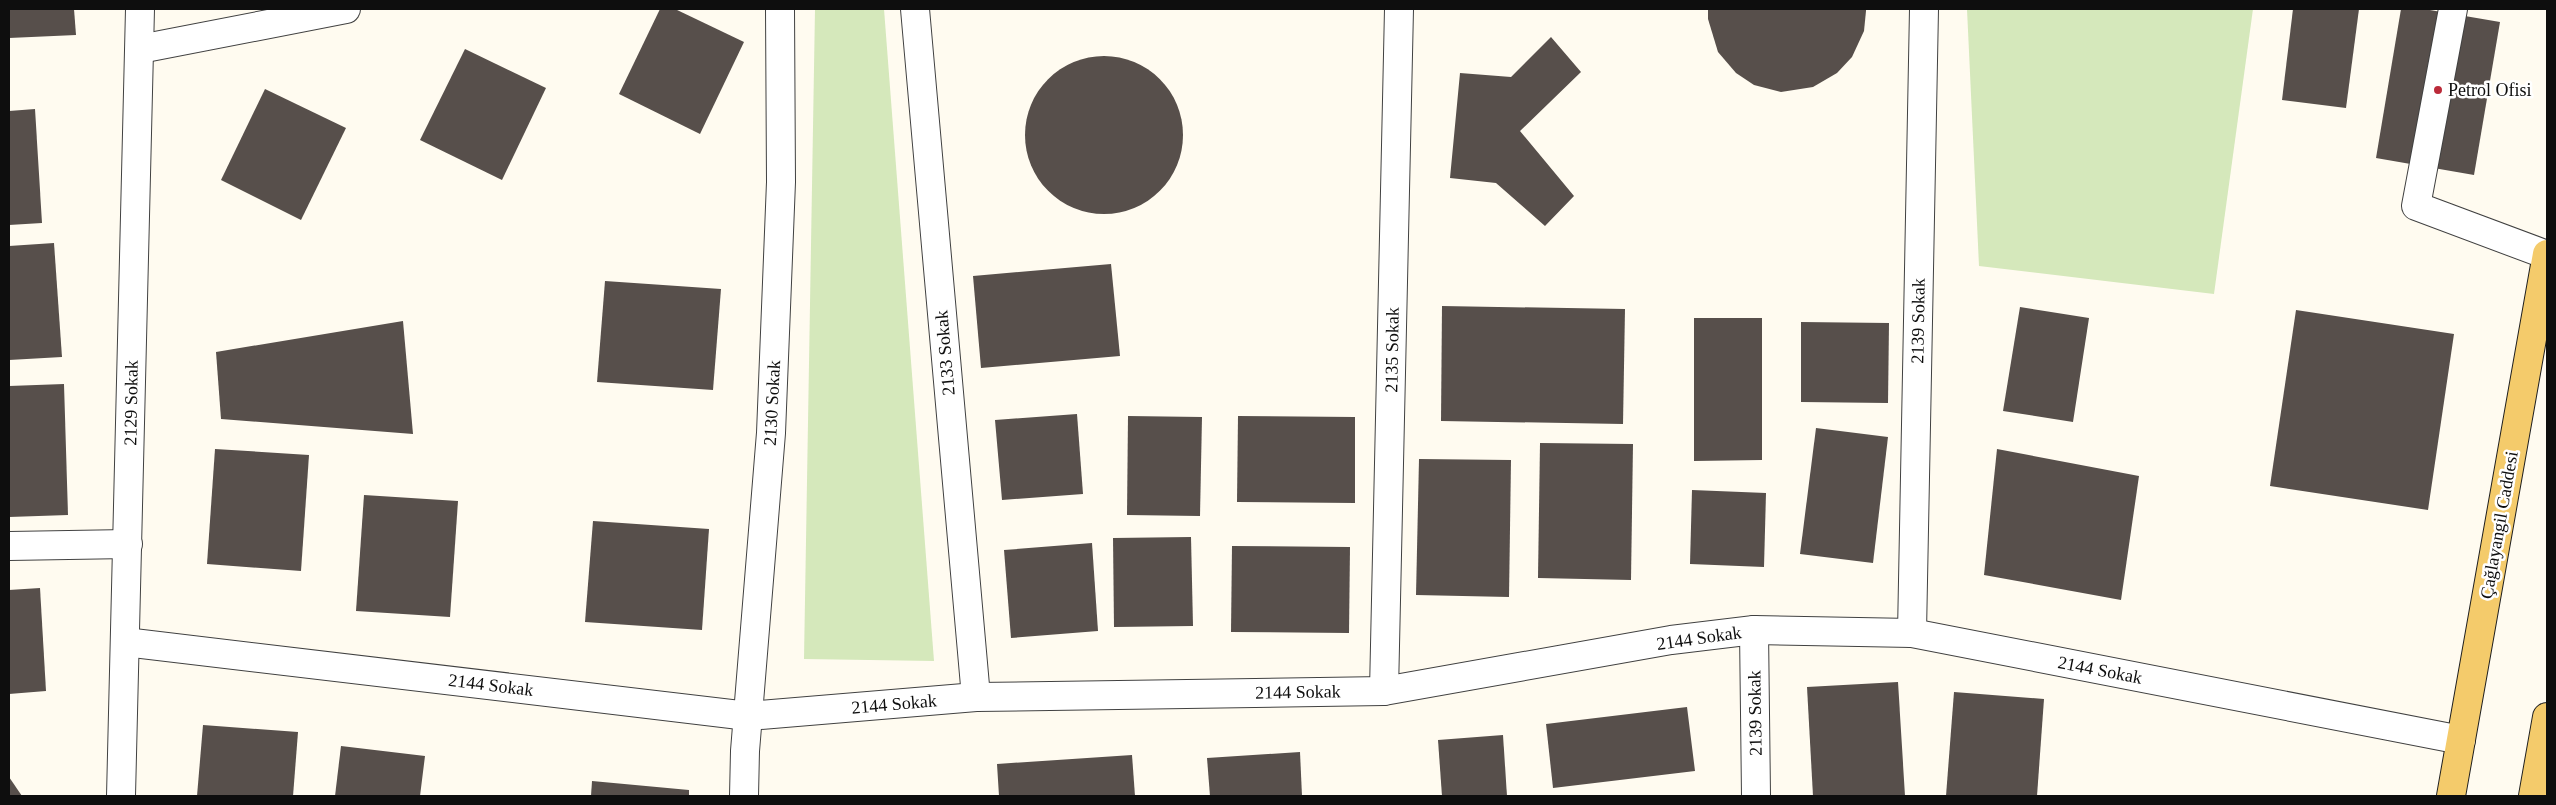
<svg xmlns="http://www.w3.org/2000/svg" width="2556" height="805" viewBox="0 0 2556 805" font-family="Georgia,serif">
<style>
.green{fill:#d5e8bb}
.building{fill:#574f4b}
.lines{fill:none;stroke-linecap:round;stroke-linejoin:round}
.minor-casing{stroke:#414141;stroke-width:30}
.major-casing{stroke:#1f1f1f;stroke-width:30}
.minor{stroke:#fff;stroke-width:28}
.major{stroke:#f4cb6b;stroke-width:28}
.poi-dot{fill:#bb2a39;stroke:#fff;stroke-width:2}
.labels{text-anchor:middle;stroke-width:5;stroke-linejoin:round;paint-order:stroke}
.poi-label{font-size:18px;fill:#0e0e0e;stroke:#fff;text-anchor:start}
.street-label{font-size:18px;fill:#0e0e0e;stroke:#fff}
</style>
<rect width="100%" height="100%" fill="#fffbf0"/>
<g class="green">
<path d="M815,9H884L934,661L804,659Z"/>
<path d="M1967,9H2253L2214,294L1979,266Z"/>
</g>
<g class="building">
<path d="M9,9H74L76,35L9,38Z"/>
<path d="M660,9H675L744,42L700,134L619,94Z"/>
<path d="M1708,9H1866V11L1864,31L1852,57L1837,73L1813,87L1781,92L1754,85L1736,73L1718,52L1708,19Z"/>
<path d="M2293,9H2359L2346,108L2282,100Z"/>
<path d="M2401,9H2424L2500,22L2474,175L2376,158Z"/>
<path d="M1551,37L1581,72L1520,131L1574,196L1545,226L1496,183L1450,178L1460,73L1511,77Z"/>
<path d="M465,49L546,88L502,180L420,140Z"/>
<circle cx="1104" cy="135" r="79"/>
<path d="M265,89L346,128L301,220L221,180Z"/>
<path d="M35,109L42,223L9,225V111Z"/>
<path d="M54,243L62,357L9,360V246Z"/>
<path d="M1111,264L1120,356L981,368L973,276Z"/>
<path d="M605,281L721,289L713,390L597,382Z"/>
<path d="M1442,306L1625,309L1623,424L1441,421Z"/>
<path d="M2020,307L2089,318L2073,422L2003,411Z"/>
<path d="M2296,310L2454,334L2428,510L2270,486Z"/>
<path d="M1694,318H1762V460L1694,461Z"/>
<path d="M403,321L413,434L221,419L216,352Z"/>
<path d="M1801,322L1889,323L1888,403L1801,402Z"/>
<path d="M64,384L68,515L9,517V386Z"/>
<path d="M1077,414L1083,494L1002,500L995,420Z"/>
<path d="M1128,416L1202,417L1200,516L1127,515Z"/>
<path d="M1238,416L1355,417V503L1237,502Z"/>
<path d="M1816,428L1888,437L1873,563L1800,554Z"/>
<path d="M1540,443L1633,444L1631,580L1538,578Z"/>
<path d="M215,449L309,455L301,571L207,564Z"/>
<path d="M1997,449L2139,476L2121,600L1984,575Z"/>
<path d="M1419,459L1511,460L1509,597L1416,595Z"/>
<path d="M1692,490L1766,493L1764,567L1690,564Z"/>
<path d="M364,495L458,501L450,617L356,611Z"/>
<path d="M593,521L709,529L702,630L585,622Z"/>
<path d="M1191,537L1193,626L1114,627L1113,538Z"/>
<path d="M1092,543L1098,631L1011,638L1004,550Z"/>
<path d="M1232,546L1350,547L1349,633L1231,632Z"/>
<path d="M40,588L46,691L9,694V590Z"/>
<path d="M1898,682L1905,796H1813L1807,687Z"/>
<path d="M1954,692L2044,699L2037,796H1946Z"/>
<path d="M1687,707L1695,771L1553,788L1546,724Z"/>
<path d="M203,725L298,732L293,796H197Z"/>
<path d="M1503,735L1507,796H1442L1438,740Z"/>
<path d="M341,746L425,756L420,796H335Z"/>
<path d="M1300,752L1302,796H1210L1207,758Z"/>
<path d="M1132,755L1135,796H999L997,764Z"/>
<path d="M9,777L22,796H9Z"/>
<path d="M592,781L689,790V796H591Z"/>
</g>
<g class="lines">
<g class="minor-casing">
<g id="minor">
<path d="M915,9L976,697"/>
<path d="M2453,9L2416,206L2547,255"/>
<path d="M140,49L346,9"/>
<path d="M9,546L128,544"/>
<path d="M1754,630L1756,796"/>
<path d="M1912,633L1924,9"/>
<path d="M125,642L748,716L976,697L1384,691L1671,640L1754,630L1912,633L2461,740"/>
<path d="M1384,691L1399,9"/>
<path d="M121,796L140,9"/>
<path d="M744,796L745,751L771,433L781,182L780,9"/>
</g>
</g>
<g class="major-casing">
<g id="major">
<path d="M2451,796L2547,254"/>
<path d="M2533,796L2547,717"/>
</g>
</g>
<use href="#minor" class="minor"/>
<use href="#major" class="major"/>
</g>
<circle class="poi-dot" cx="2438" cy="90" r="5"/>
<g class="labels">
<g class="poi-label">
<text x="2448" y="96">Petrol Ofisi</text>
</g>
<g class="street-label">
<text transform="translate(1918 321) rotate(-89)" y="6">2139 Sokak</text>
<text transform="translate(1392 350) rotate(-89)" y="6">2135 Sokak</text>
<text transform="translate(945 353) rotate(-95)" y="6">2133 Sokak</text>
<text transform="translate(131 403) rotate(-89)" y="6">2129 Sokak</text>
<text transform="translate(772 403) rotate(-87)" y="6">2130 Sokak</text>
<text transform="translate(2499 525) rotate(-80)" y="6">Çağlayangil Caddesi</text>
<text transform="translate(1699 638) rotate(-8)" y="6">2144 Sokak</text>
<text transform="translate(2100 670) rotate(11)" y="6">2144 Sokak</text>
<text transform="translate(491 685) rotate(7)" y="6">2144 Sokak</text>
<text transform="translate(1298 692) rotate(-1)" y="6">2144 Sokak</text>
<text transform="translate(894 704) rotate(-5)" y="6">2144 Sokak</text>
<text transform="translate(1755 713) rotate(-91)" y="6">2139 Sokak</text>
</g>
</g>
<rect width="2556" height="805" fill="none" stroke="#0e0e0e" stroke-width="20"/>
</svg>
